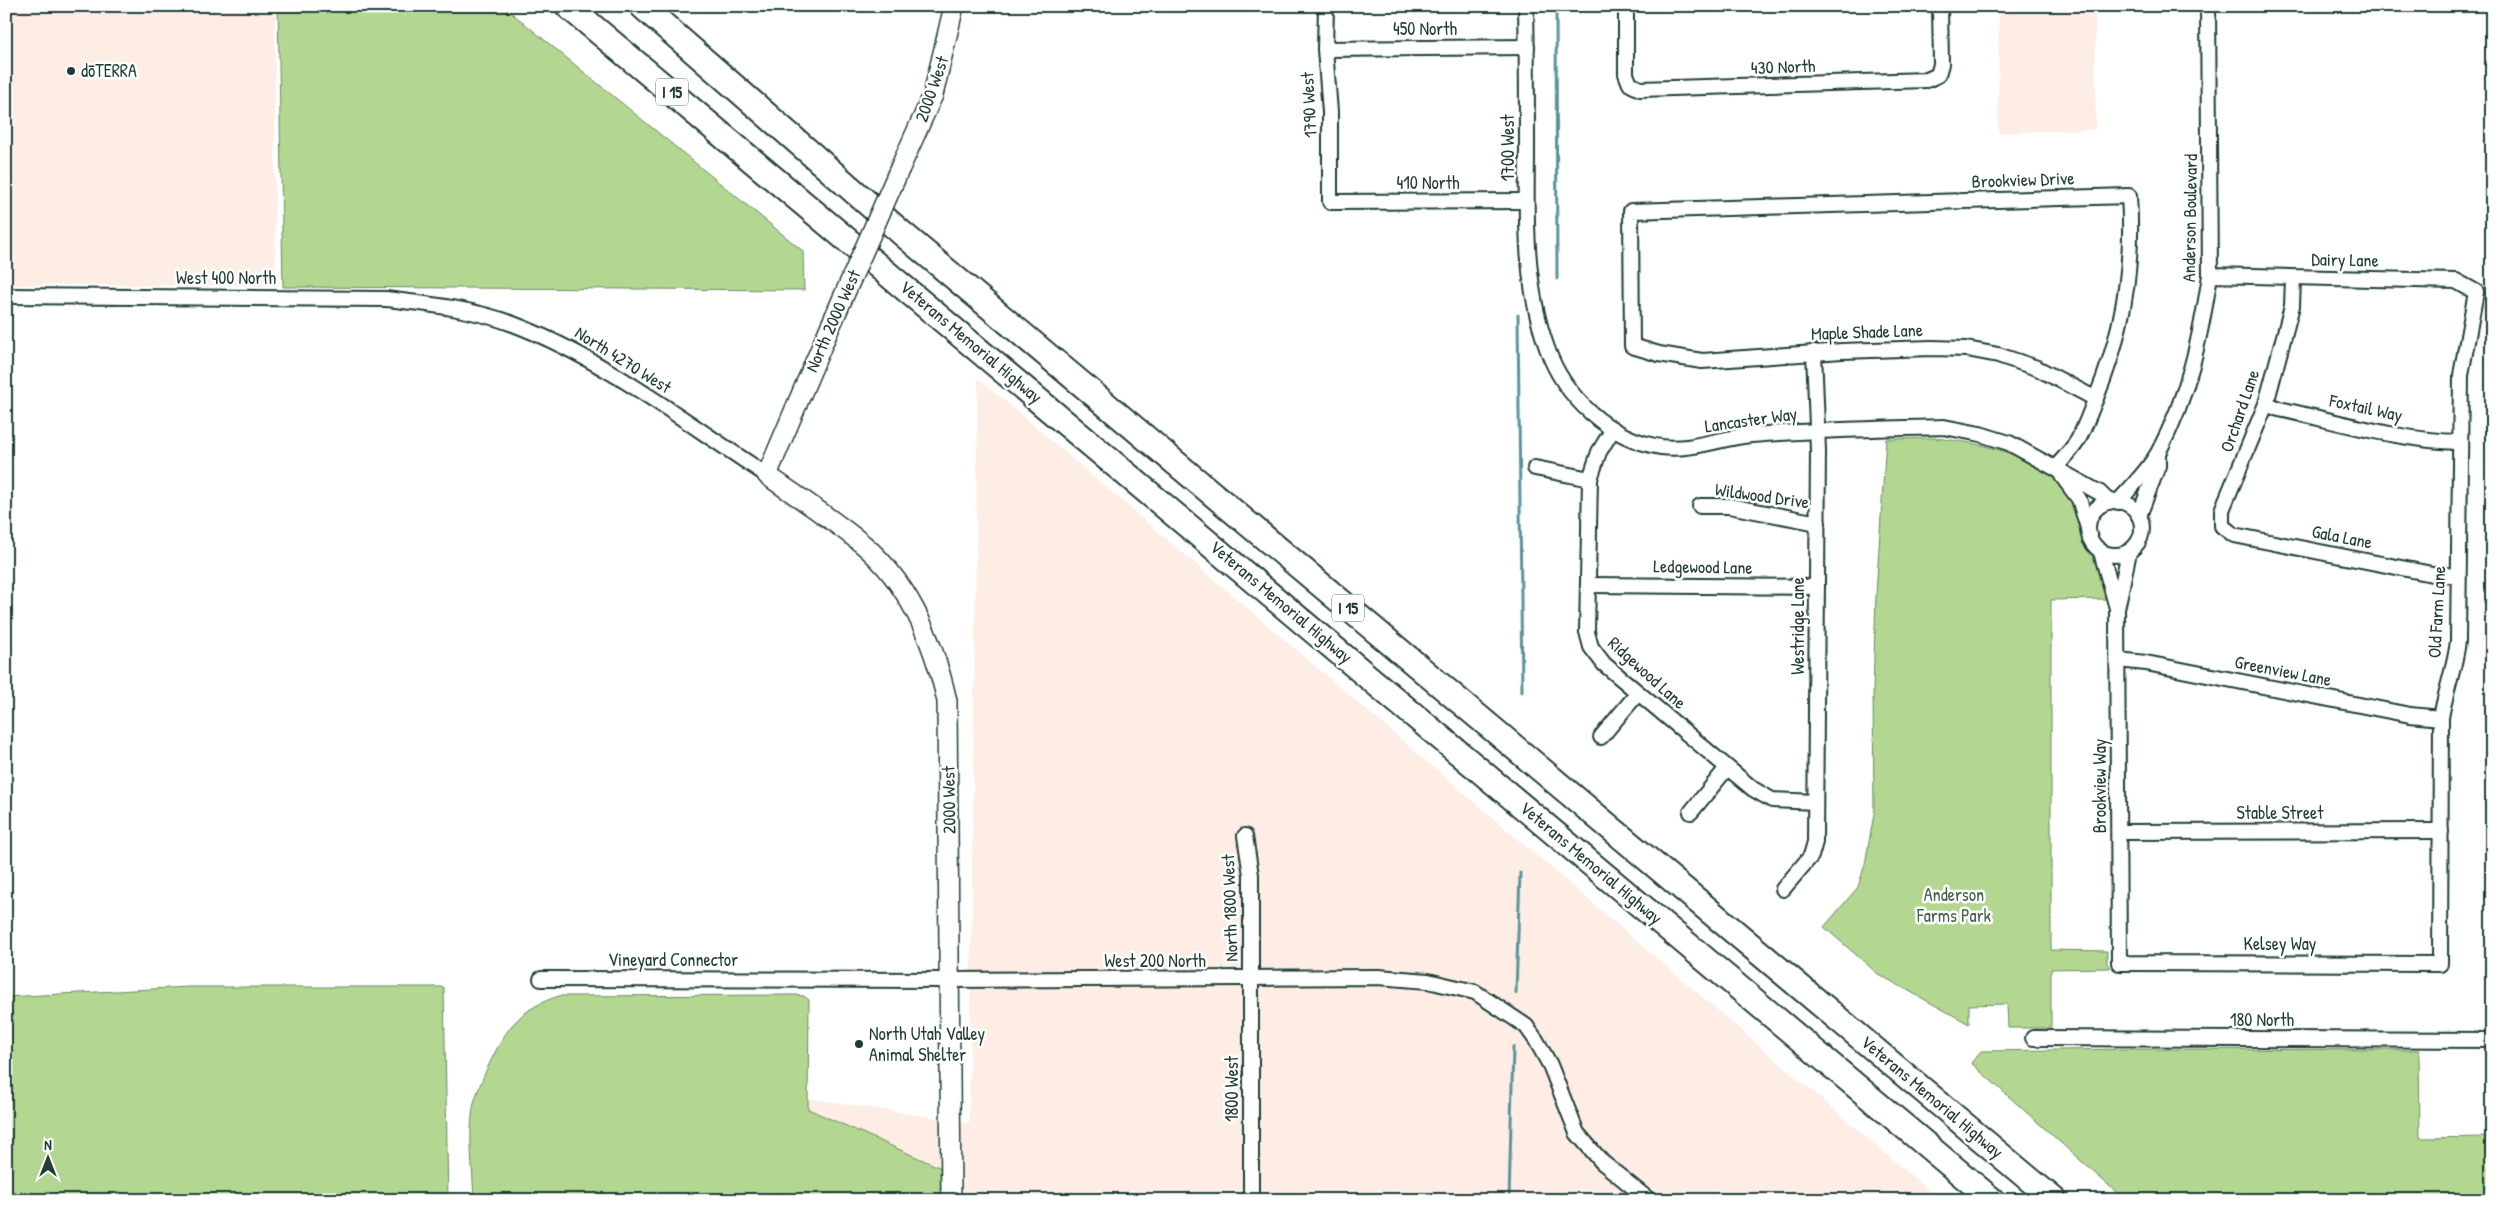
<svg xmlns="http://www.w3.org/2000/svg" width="2498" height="1206" viewBox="0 0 2498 1206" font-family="'Patrick Hand',sans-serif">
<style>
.built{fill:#fdede5}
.green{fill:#b3d691;stroke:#698a62}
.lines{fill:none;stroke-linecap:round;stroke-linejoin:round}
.stream{stroke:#5a939c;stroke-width:3}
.street-casing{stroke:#1f3d34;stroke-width:18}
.secondary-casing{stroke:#1f3d34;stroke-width:22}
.highway-casing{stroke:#1f3d34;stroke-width:28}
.street{stroke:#fff;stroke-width:14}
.secondary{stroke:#fff;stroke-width:19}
.highway{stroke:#fff;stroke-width:24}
.secondary-bridge-casing{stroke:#1f3d34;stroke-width:22;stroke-linecap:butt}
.secondary-bridge{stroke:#fff;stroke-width:19}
.poi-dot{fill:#1f3d34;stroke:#fff;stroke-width:2}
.labels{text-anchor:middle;stroke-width:5;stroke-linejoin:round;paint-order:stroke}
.shield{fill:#fff;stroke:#627771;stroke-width:1}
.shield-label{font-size:16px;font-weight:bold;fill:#1f3d34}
.street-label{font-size:18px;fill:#1f3d34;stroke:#fff}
.poi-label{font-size:18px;fill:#1f3d34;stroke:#fff;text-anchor:start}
.park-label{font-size:18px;fill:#44634b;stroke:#fff}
</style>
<rect width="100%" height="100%" fill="#fff"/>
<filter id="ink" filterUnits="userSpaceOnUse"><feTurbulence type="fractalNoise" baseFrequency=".02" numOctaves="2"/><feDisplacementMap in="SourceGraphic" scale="10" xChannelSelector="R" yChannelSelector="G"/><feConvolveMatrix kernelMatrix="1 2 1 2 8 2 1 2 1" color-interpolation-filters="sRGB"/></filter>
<g filter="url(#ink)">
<g class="built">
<rect x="6" y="6" width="269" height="279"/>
<path d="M1999,6H2095L2096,129L1998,133Z"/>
<path d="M978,378L1940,1200H481L672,1077L969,1123Z"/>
</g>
<g class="green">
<path d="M278,6H503L803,251L804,290L283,287Z"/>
<path d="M1935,438C1977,442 2043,455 2069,493C2079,508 2079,527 2086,543C2089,549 2094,553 2096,559C2102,572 2105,586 2109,599L2051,600V950L2107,951V963L2110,968L2051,969V1028H2008L2007,1004L1969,1005V1024L1878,974L1824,927L1858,887L1865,864L1874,814L1873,691L1876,594L1886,439Z"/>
<path d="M188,987H444L448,1200H6V997Z"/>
<path d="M796,995L804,996L809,1000L808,1109L941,1168L940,1200H474C473,1170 468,1138 473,1108C476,1089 500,1037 514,1023C526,1010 542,1001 559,996Z"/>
<path d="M2129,1049L2419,1050L2420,1138L2492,1137V1200H2145L2140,1196L2137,1200H2125L1971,1063L1981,1051Z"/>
</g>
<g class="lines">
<g class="stream">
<path d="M1556,6L1557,279"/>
<path d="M1518,315L1522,692"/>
<path d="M1516,993L1520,873"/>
<path d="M1509,1200L1513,1047"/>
</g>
<g class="street-casing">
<g id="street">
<path d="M1326,6L1325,49L1330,112V202L1526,201"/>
<path d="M1526,6C1527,56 1527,106 1527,156C1526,219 1525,288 1547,348C1564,397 1609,439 1661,447C1692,451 1720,438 1751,435C1815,430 1879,429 1944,427L1980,434L2009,443L2100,493L2109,502"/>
<path d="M1626,6V74L1630,84L1640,89L1927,80L1938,75L1941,64L1940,6"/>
<path d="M1325,49L1527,47"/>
<path d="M2293,278L2292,306L2266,404L2222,510V526L2234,535L2432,574L2458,576"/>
<path d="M6,296L387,299C429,304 473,309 513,324C603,358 686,423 767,475"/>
<path d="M2266,404L2279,409C2336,421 2400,441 2459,442"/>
<path d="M1613,429L1599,452L1590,479L1587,632L1591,647L1604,664L1753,789L1772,800L1815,802"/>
<path d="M2056,467C2063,459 2072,450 2078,440C2085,427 2090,412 2096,398C2123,333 2134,267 2129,196L1631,211L1632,346L1659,354L1702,361L1842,351L1932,348L1967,349L1998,355L2037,368L2096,399"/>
<path d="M1535,468L1590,479"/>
<path d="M2062,476L2079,499L2088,528"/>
<circle cx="2115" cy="528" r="27"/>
<path d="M2118,502C2132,486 2149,470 2159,451C2188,397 2201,335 2210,275L2208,6"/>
<path d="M1700,506H1729L1818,523"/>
<path d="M2139,516L2158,466V454"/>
<path d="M2101,552L2117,608"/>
<path d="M2129,552L2117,609L2119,963L2440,964L2441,718C2445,692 2455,668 2458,641L2461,375L2476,292L2456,281L2210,275"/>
<path d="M1588,585L1817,587"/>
<path d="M2118,660L2146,663L2410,715L2441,718"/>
<path d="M1601,737L1638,693"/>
<path d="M1691,812L1727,768"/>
<path d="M2119,832L2441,831"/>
<path d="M1245,836L1251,875V1200"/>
<path d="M1783,889L1811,856L1815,842L1818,451L1814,352"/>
<path d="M541,979L951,980L1378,977L1428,981L1475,992L1526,1026L1536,1040L1550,1065L1577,1133L1602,1162L1649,1200"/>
<path d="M2033,1038L2492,1040"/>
</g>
</g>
<g class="secondary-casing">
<g id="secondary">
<path d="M900,168L933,95L954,6"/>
<path d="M823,343L767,475C799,498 834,520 865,546C911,586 934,643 947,701L951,1200"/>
</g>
</g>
<g class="highway-casing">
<g id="highway">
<path d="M568,6L1992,1200"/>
<path d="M642,6L904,235L2054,1200"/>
</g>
</g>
<use href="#street" class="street"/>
<use href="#secondary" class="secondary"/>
<use href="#highway" class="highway"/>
<g class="secondary-bridge-casing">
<path id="secondary-bridge" d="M823,343L900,168"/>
</g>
<use href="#secondary-bridge" class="secondary-bridge"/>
</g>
</g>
<g class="poi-dot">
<circle cx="71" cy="71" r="5"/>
<circle cx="859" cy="1044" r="5"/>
</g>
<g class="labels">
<g class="shield">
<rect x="656" y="78.5" width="32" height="27" rx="4"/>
<rect x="1332" y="594.5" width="32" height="27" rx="4"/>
</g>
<g class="shield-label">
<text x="672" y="98">I 15</text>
<text x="1348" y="614">I 15</text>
</g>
<g class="street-label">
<text x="1425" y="35">450 North</text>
<text transform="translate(1783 67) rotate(-2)" y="6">430 North</text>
<text transform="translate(932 89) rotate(-71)" y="6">2000 West</text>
<text transform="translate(1309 105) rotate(-93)" y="6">1790 West</text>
<text transform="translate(1508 148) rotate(-90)" y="6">1700 West</text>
<text transform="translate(2023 180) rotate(-2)" y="6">Brookview Drive</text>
<text x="1428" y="189">410 North</text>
<text transform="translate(2190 218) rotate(-89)" y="6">Anderson Boulevard</text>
<text transform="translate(2345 260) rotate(1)" y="6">Dairy Lane</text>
<text x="226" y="284">West 400 North</text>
<text transform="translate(833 321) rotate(-66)" y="6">North 2000 West</text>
<text transform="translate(1867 332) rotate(-2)" y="6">Maple Shade Lane</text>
<text transform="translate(971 342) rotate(40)" y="6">Veterans Memorial Highway</text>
<text transform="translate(623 360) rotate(32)" y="6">North 4270 West</text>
<text transform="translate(2366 408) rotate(12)" y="6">Foxtail Way</text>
<text transform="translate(2240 411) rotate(-71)" y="6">Orchard Lane</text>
<text transform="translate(1751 420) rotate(-8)" y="6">Lancaster Way</text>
<text transform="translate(1762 496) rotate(8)" y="6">Wildwood Drive</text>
<text transform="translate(2342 537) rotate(11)" y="6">Gala Lane</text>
<text transform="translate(1703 567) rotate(1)" y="6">Ledgewood Lane</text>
<text transform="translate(1281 602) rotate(40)" y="6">Veterans Memorial Highway</text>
<text transform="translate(2437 612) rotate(-87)" y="6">Old Farm Lane</text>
<text transform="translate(1798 626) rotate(-90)" y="6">Westridge Lane</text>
<text transform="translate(2283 671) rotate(11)" y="6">Greenview Lane</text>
<text transform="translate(1647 673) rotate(42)" y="6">Ridgewood Lane</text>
<text transform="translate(2100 786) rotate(-90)" y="6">Brookview Way</text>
<text transform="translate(949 800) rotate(-91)" y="6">2000 West</text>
<text x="2280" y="819">Stable Street</text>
<text transform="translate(1591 863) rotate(40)" y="6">Veterans Memorial Highway</text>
<text transform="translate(1230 908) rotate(-92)" y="6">North 1800 West</text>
<text x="2280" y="950">Kelsey Way</text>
<text x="673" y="966">Vineyard Connector</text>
<text x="1155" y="967">West 200 North</text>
<text x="2262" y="1026">180 North</text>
<text transform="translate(1232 1089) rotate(-90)" y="6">1800 West</text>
<text transform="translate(1932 1097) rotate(40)" y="6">Veterans Memorial Highway</text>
</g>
<g class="poi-label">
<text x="81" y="77">dōTERRA</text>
<text x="869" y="1040">North Utah Valley<tspan x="869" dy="21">Animal Shelter</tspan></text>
</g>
<g class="park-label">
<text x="1954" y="901">Anderson<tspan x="1954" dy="21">Farms Park</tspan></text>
</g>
</g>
<rect width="2498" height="1206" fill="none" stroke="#fff" stroke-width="25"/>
<rect x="12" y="12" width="2473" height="1181" fill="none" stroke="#1f3d34" stroke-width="2" filter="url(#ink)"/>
<g transform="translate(48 1158)" stroke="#ffffff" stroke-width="4" paint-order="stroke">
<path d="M0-4L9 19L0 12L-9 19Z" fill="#1f3d34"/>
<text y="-8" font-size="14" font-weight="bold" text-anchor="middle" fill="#1f3d34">N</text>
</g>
</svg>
